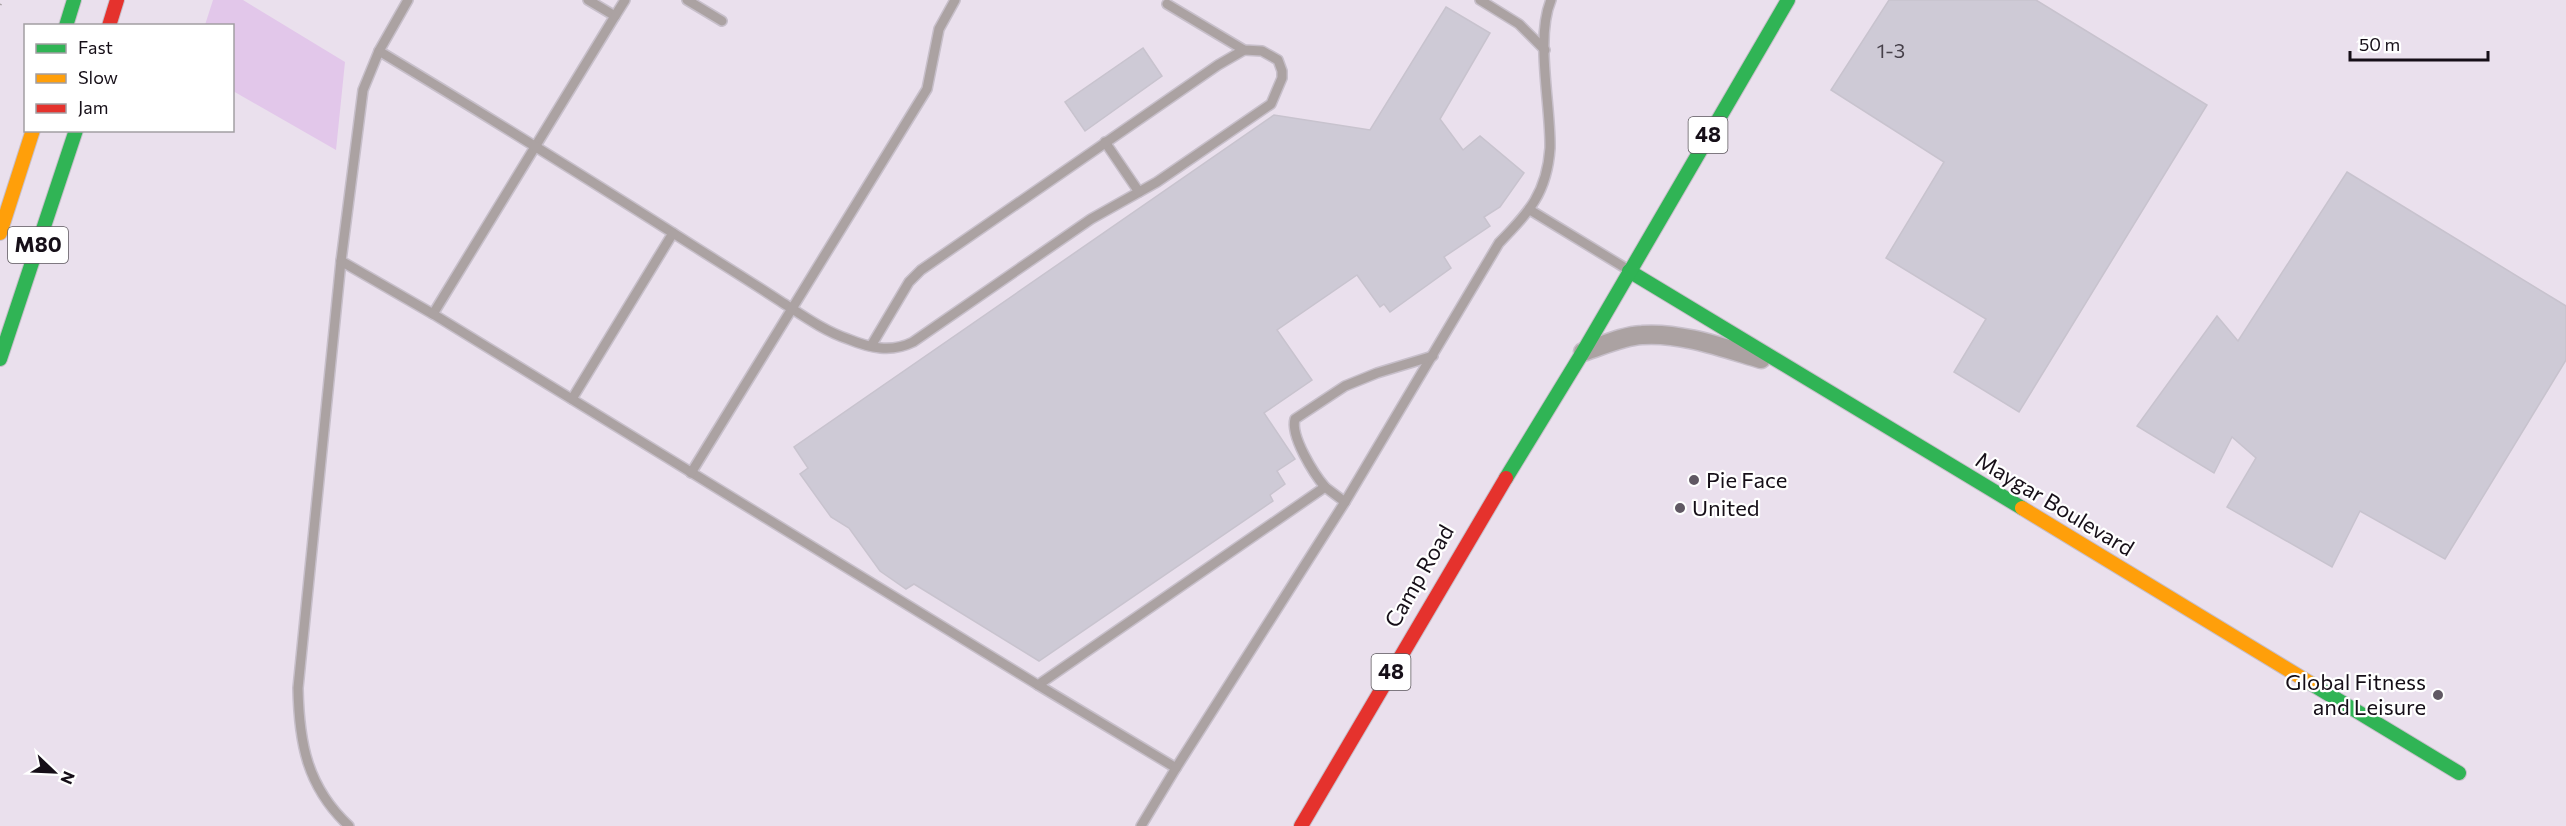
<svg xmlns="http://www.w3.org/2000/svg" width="2566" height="826" viewBox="0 0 2566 826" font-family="Commissioner,sans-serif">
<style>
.green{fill:#e2c7ea}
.building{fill:#cecad6;stroke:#c8c3ce;stroke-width:1.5}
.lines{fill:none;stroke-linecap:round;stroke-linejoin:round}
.lane-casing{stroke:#c7bfca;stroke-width:12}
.street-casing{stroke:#c7bfca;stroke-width:21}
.fast-casing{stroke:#c7bfca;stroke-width:16}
.slow-casing{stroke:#c7bfca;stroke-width:16}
.jam-casing{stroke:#c7bfca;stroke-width:16}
.path{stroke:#a9a2a5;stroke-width:3;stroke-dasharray:1.5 4.5;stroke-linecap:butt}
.lane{stroke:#aba2a2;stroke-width:9}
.street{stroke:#aba2a2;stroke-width:18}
.fast{stroke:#30b455;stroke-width:14}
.slow{stroke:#ff9f0a;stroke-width:14}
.jam{stroke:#e5322d;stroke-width:14}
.poi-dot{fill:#605863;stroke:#fff;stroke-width:2}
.labels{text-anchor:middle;stroke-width:4.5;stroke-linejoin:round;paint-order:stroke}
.number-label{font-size:20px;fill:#46404a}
.shield{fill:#fff;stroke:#5c575d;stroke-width:1.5}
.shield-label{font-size:21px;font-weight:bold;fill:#160f18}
.poi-label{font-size:22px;fill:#160f18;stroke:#fff;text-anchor:start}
.street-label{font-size:22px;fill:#160f18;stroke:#fff}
</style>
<rect width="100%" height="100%" fill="#eae0ed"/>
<path class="green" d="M213,0H243L345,62L336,150L233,91L232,26L205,25Z"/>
<g class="building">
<path d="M1889,0H2036L2207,105L2019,412L1954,372L1986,319L1886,258L1944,162L1831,90Z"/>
<path d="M1446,7L1490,33L1440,119L1463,150L1480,136L1524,173L1500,207L1484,217L1490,226L1444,257L1451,268L1390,312L1384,304L1380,307L1357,275L1277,330L1312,380L1264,413L1295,459L1277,471L1285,484L1270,495L1273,501L1039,661L914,584L906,589L880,571L849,528L831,517L800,474L808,468L794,447L1274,115L1370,130Z"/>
<path d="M1143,48L1162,76L1085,131L1065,102Z"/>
<path d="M2347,172L2566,306V360L2445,559L2360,511L2332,567L2227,507L2256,458L2232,437L2214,473L2137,426L2217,316L2238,341Z"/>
</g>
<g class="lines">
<g class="lane-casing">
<g id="lane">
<path d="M408,0L379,51L363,90L341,261L433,314L615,16L588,0"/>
<path d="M687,0L722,21"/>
<path d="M1480,0L1519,24L1545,50"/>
<path d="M615,16L625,0"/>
<path d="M379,51C484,114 588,179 692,245C722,264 751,282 780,301C802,315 824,331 848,339C870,348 891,353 913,342L1091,219L1157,182L1271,104L1282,78V71L1278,60L1262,51L1244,50L1167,4"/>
<path d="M1105,142L1139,192"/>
<path d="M1530,210L1627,269"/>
<path d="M341,261L298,688C299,743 307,787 349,826"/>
<path d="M433,314L1038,685L1325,487L1345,502L1499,243C1529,212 1547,193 1550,148C1551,106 1535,38 1551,0"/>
<path d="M871,346L909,282L921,270L1218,65L1244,50"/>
<path d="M572,399L673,233"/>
<path d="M691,473L927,89L939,29L955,0"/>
<path d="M1325,487C1314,474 1290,436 1295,419L1345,386L1377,373L1433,356"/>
<path d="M1038,685L1176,768L1345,502"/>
<path d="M1141,826L1176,768"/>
</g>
</g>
<g class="street-casing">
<path id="street" d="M1583,352C1602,346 1622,336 1642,335C1681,332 1724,348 1761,359"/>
</g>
<g class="fast-casing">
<g id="fast">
<path d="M66,26L74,0"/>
<path d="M1629,271L2022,508"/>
<path d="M0,359L76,130"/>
<path d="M1506,478L1583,352L1788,0"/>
<path d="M2310,683L2459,773"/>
</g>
</g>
<g class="slow-casing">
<g id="slow">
<path d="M0,233L33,130"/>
<path d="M2022,508L2310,683"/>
</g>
</g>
<g class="jam-casing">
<g id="jam">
<path d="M109,26L117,0"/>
<path d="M1301,826L1506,478"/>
</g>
</g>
<path class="path" d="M0,5L2,0"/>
<use href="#lane" class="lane"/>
<use href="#street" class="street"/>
<use href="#fast" class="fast"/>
<use href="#slow" class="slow"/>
<use href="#jam" class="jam"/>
</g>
<g class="poi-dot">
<circle cx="1694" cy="480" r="6"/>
<circle cx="1680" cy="508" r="6"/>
<circle cx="2438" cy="695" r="6"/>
</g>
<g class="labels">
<g class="number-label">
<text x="1891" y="58">1-3</text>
</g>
<g class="shield">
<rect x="1688.5" y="117" width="39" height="36" rx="4.5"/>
<rect x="8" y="227" width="60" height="36" rx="4.5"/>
<rect x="1371.5" y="654" width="39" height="36" rx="4.5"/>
</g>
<g class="shield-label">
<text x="1708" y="142">48</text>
<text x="38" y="252">M80</text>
<text x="1391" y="679">48</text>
</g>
<g class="poi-label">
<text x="1706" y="488">Pie Face</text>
<text x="1692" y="516">United</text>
<text x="2426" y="690" text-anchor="end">Global Fitness<tspan x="2426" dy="25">and Leisure</tspan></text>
</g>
<g class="street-label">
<text transform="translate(2055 504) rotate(31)" y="8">Maygar Boulevard</text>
<text transform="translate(1419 576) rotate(-60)" y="8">Camp Road</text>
</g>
</g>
<rect x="24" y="24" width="210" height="108" fill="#ffffff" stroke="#a29fa3" stroke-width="1.5"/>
<rect x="36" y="44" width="30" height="9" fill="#30b455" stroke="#a29fa3" stroke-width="1.5"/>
<text x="78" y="54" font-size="18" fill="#160f18">Fast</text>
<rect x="36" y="74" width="30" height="9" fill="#ff9f0a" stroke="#a29fa3" stroke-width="1.5"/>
<text x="78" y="84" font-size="18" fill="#160f18">Slow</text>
<rect x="36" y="104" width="30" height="9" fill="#e5322d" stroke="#a29fa3" stroke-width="1.5"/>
<text x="78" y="114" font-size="18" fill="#160f18">Jam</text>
<g transform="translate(54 772) rotate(113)" stroke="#ffffff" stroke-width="4.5" paint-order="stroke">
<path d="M0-4.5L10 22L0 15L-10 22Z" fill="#160f18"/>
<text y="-9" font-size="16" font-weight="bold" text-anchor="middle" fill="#160f18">N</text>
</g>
<path d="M2350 51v9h138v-9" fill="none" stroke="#160f18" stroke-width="3"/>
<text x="2359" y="51" font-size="18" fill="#160f18" stroke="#ffffff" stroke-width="4.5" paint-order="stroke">50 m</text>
</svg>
